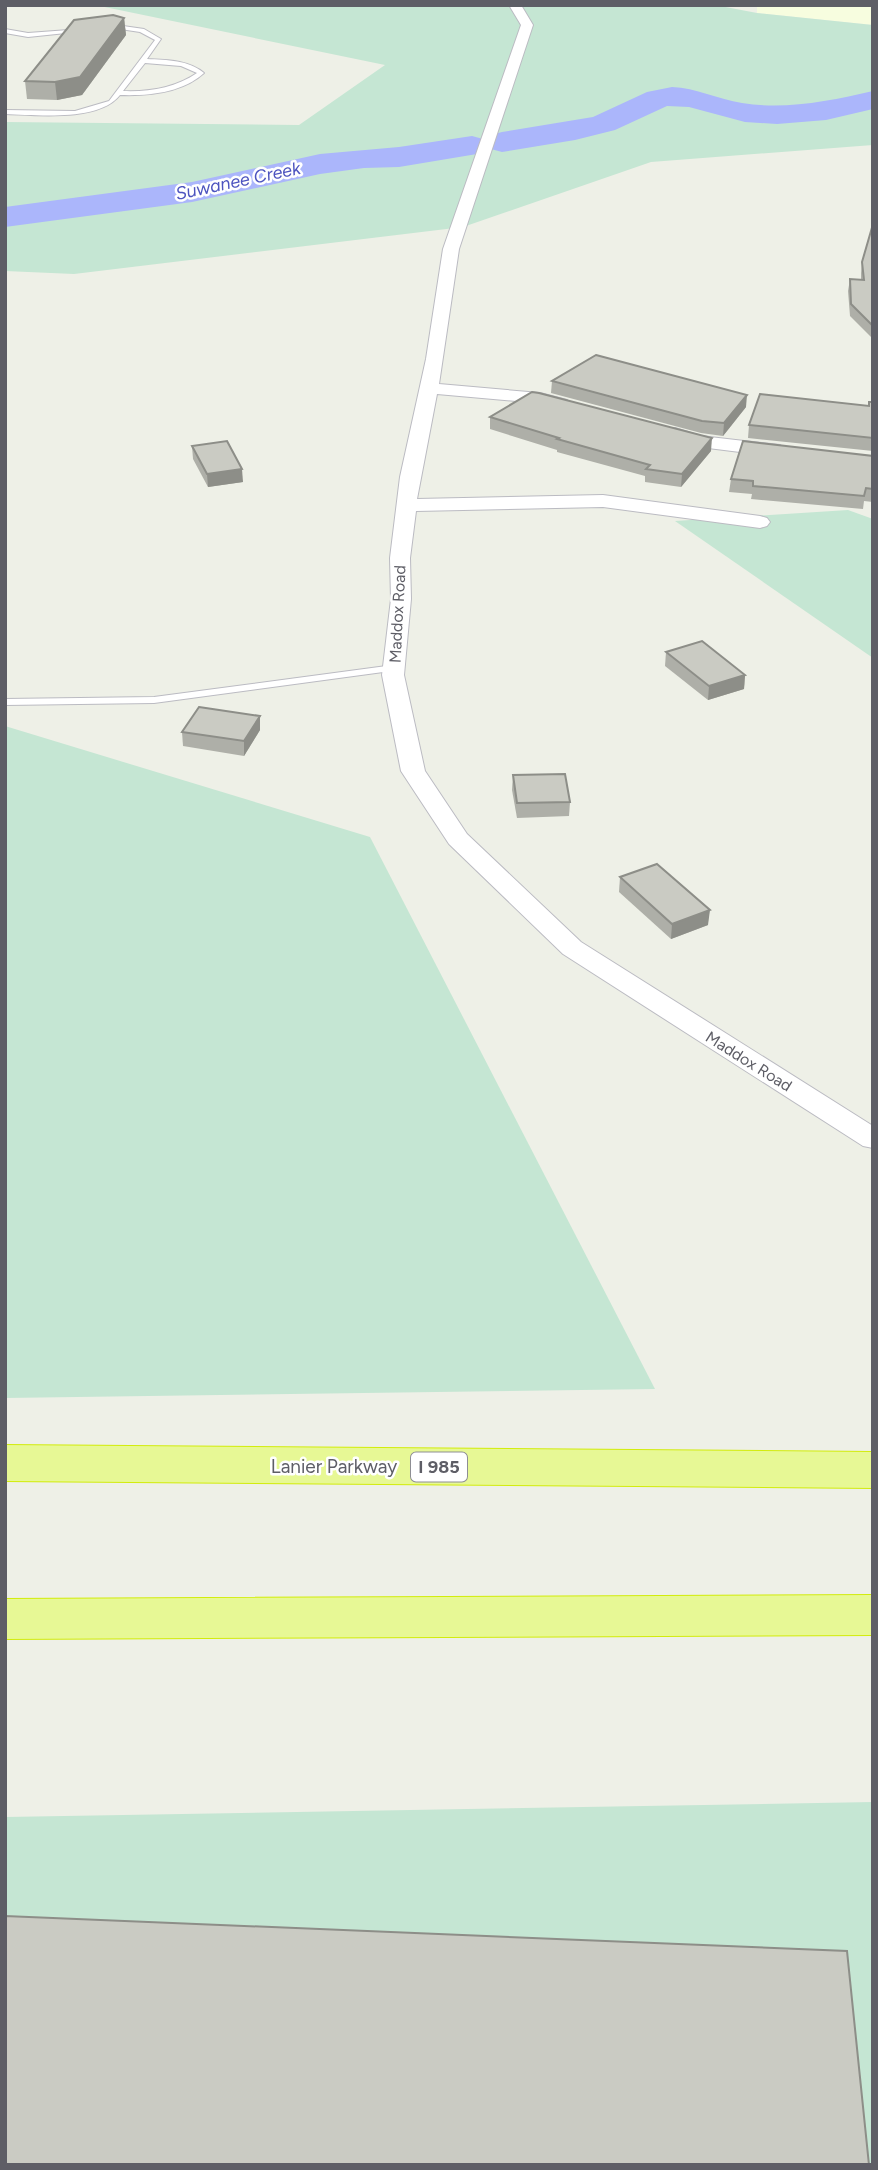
<svg xmlns="http://www.w3.org/2000/svg" width="878" height="2170" viewBox="0 0 878 2170" font-family="Figtree,sans-serif">
<style>
.commercial{fill:#f7fddf}
.green{fill:#c5e6d3}
.lines{fill:none;stroke-linecap:round;stroke-linejoin:round}
.river{fill:#abb6fb;fill-rule:evenodd}
.service-casing{stroke:#bbbbc2;stroke-width:2}
.minor-casing{stroke:#bbbbc2;stroke-width:2}
.motorway-casing{stroke:#d2ec0b;stroke-width:2}
.service{fill:#fff;fill-rule:evenodd}
.minor{fill:#fff;fill-rule:evenodd}
.motorway{fill:#e7f895;fill-rule:evenodd}
.wall{fill:#aeafa8}
.shaded-wall{fill:#8d8e88}
.building{fill:#cacbc3;stroke:#8d8e88;stroke-width:2}
.labels{text-anchor:middle;stroke-width:5;stroke-linejoin:round;paint-order:stroke}
.far-street-label{font-size:16px;fill:#5e5e66;stroke:#fff}
.far-water-label{font-size:18px;font-style:italic;fill:#4d54bf;stroke:#fff}
.shield{fill:#fff;stroke:#8e8e94;stroke-width:2}
.shield-label{font-size:18px;font-weight:bold;fill:#5e5e66}
.street-label{font-size:19px;fill:#5e5e66;stroke:#fff}
</style>
<rect width="100%" height="100%" fill="#eef0e7"/>
<path class="commercial" d="M757,5H873V25L757,13Z"/>
<g class="green">
<path d="M95,5H715L757,13L873,25V145L651,162L463,227L74,274L5,271V122L299,125L385,65Z"/>
<path d="M848,510L873,519V658L675,521Z"/>
<path d="M5,726L370,837L655,1389L5,1398Z"/>
<path d="M873,1802V2165H5V1817Z"/>
</g>
<g class="lines">
<g class="river">
<path d="M672,87C696,88 718,99 742,103C785,110 830,101 873,91V109L826,120L777,124L745,122L689,107L667,106L615,130L575,140L502,152L491,149L486,142L491,135L502,132L593,117L647,92Z"/>
<path d="M472,136L483,139L488,146L483,153L399,167L364,168L320,174L192,202L5,227V207L192,182L320,154L399,147Z"/>
</g>
<g class="service-casing">
<g id="service">
<path d="M109,24L144,29L161,39L147,59C167,60 189,60 204,73C182,93 149,96 120,95C99,122 37,115 5,114V110L75,111L109,101L155,40L140,32L107,27ZM145,63L181,66L197,73C175,88 149,92 123,91Z"/>
<path d="M5,29L28,33L82,29L85,31L28,37L5,33Z"/>
<path d="M394,665L398,666V670L154,703L5,705V699L154,697Z"/>
</g>
</g>
<g class="minor-casing">
<g id="minor">
<path d="M509,5H521L533,25L459,249L439,384L540,393L567,400L570,404L561,409L539,403L437,394L417,499L603,495L760,516L767,518L770,522L767,526L760,528L603,507L416,511L410,558L411,599L404,675L425,771L467,834L581,942L873,1126V1148L863,1146L563,954L449,844L401,771L382,675L391,599L390,558L400,477L426,359L443,249L521,25Z"/>
<path d="M675,428L701,436L780,445L789,451L780,457L700,447L668,438L666,434L668,430Z"/>
</g>
</g>
<g class="motorway-casing">
<g id="motorway">
<path d="M5,1445L873,1452V1488L5,1481Z"/>
<path d="M873,1595V1635L5,1639V1599Z"/>
</g>
</g>
<use href="#service" class="service"/>
<use href="#minor" class="minor"/>
<use href="#motorway" class="motorway"/>
</g>
<g class="wall">
<path d="M124,18L126,35L82,95L57,100L27,99L25,81Z"/>
<path d="M873,224V339L850,316L848,291L850,279H861V273L862,262Z"/>
<path d="M552,381L746,407L723,436L701,433L551,393Z"/>
<path d="M873,402V451L748,438L749,425L869,406Z"/>
<path d="M490,417L711,451L681,487L645,482V476L557,452V450L490,429Z"/>
<path d="M192,446L243,482L208,487L193,459Z"/>
<path d="M873,456V502L864,501L863,509L751,499L752,494L729,492L731,479Z"/>
<path d="M666,652L745,675L744,689L708,700L665,666Z"/>
<path d="M260,730L244,756L183,746L182,732Z"/>
<path d="M513,775L570,802L569,816L517,818L512,790Z"/>
<path d="M620,877L708,925L671,939L619,892Z"/>
</g>
<g class="shaded-wall">
<path d="M124,18L126,35L82,95L57,100L55,82Z"/>
<path d="M747,395L746,407L723,436L724,423Z"/>
<path d="M712,438L711,451L681,487L682,474Z"/>
<path d="M242,469L243,482L208,487L207,474Z"/>
<path d="M745,675L744,689L708,700L709,686Z"/>
<path d="M260,716V730L244,756V741Z"/>
<path d="M710,910L708,925L671,939L672,924Z"/>
</g>
<g class="building">
<path d="M113,15L124,18L80,77L55,82L25,81L74,20Z"/>
<path d="M873,224V326L851,304L850,279L864,280L862,262Z"/>
<path d="M596,355L747,395L724,423L702,421L552,381Z"/>
<path d="M532,392L539,393L712,438L682,474L646,469L650,465L557,439L559,438L490,417Z"/>
<path d="M760,394L869,406V402H873V438L749,425Z"/>
<path d="M227,441L242,469L207,474L192,446Z"/>
<path d="M743,441L873,456V489L866,488L864,496L753,486V481L731,479Z"/>
<path d="M702,641L745,675L709,686L666,652Z"/>
<path d="M199,707L260,716L244,741L182,732Z"/>
<path d="M565,774L570,802L517,803L513,775Z"/>
<path d="M657,864L710,910L672,924L620,877Z"/>
<path d="M5,1916L847,1951L869,2165H5Z"/>
</g>
<g class="labels">
<g class="far-street-label">
<text transform="translate(397 614) rotate(-87)" y="6">Maddox Road</text>
<text transform="translate(749 1061) rotate(32)" y="6">Maddox Road</text>
</g>
<g class="far-water-label">
<text transform="translate(238 181) rotate(-12)" y="6">Suwanee Creek</text>
</g>
<rect class="shield" x="411" y="1452.5" width="56" height="29" rx="5"/>
<g class="shield-label">
<text x="439" y="1473">I 985</text>
</g>
<g class="street-label">
<text x="334" y="1473">Lanier Parkway</text>
</g>
</g>
<rect width="878" height="2170" fill="none" stroke="#5e5e66" stroke-width="14"/>
</svg>
